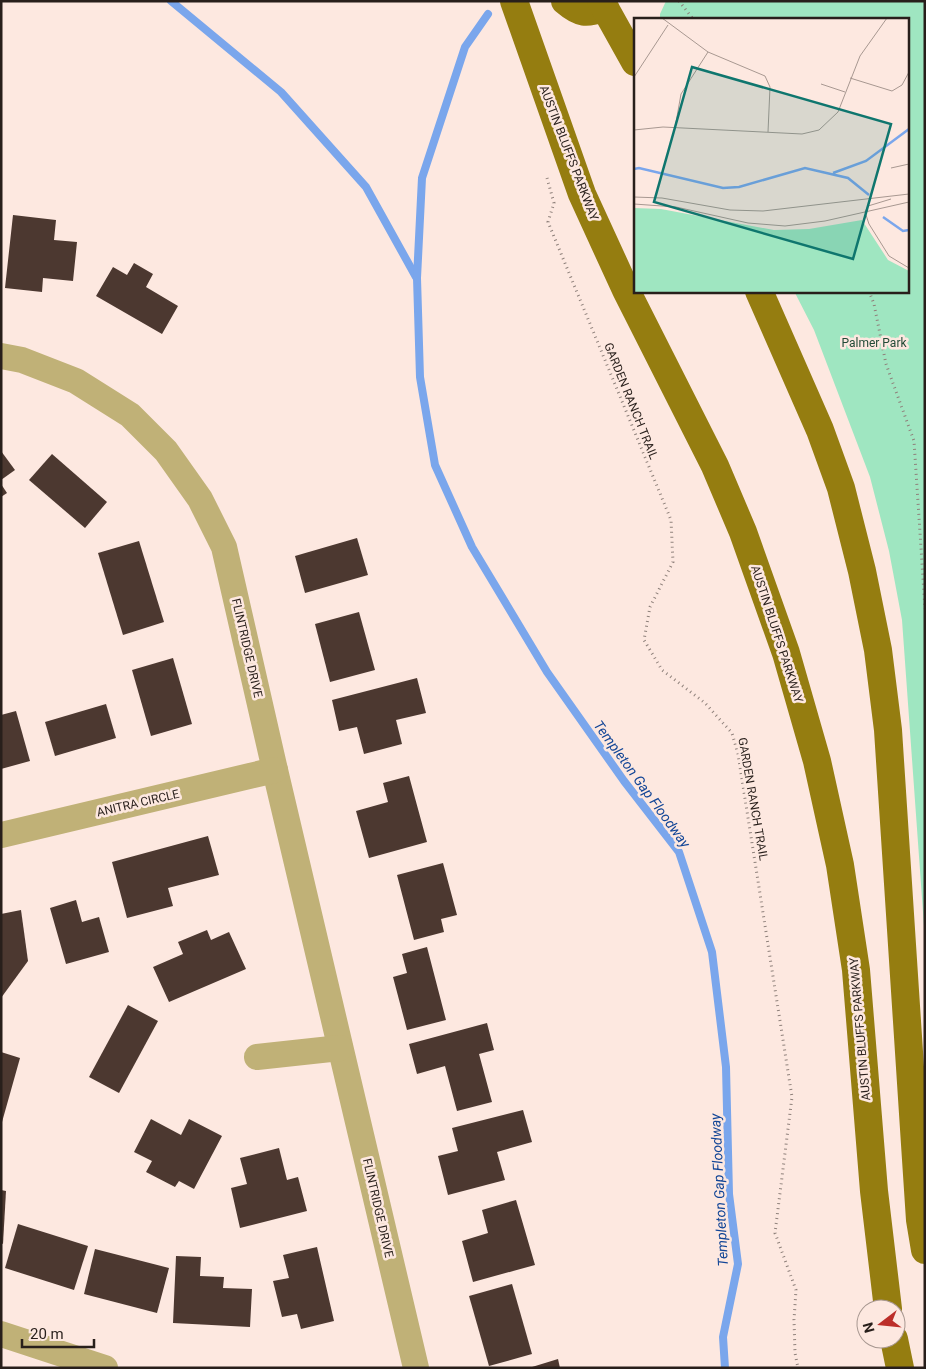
<svg xmlns="http://www.w3.org/2000/svg" width="926" height="1369" viewBox="0 0 926 1369" font-family="Roboto,sans-serif">
<style>
.green{fill:#9fe6c1}
.lines{fill:none;stroke-linecap:round;stroke-linejoin:round}
.stream{stroke:#7aa6ec;stroke-width:8}
.building{fill:#4c3830}
.path{stroke:#8f817b;stroke-width:3;stroke-dasharray:1 4;stroke-linecap:butt}
.minor{stroke:#c0b177;stroke-width:26}
.primary{stroke:#957d10;stroke-width:28}
.labels{text-anchor:middle;stroke-width:5;stroke-linejoin:round;paint-order:stroke}
.street-label{font-size:12px;fill:#281f1b;stroke:#fde8e0}
.park-label{font-size:12px;fill:#214a36;stroke:#fde8e0}
.water-label{font-size:14px;font-style:italic;fill:#124596;stroke:#fde8e0}
.inset-river{fill:none;stroke:#7aa6ec;stroke-width:2.5}
.inset-road{fill:none;stroke:#a89891;stroke-width:1}
.view{fill:#0f766e;fill-opacity:0.15;stroke:#0f766e;stroke-width:2.5}
.inset-edge{fill:none;stroke:#281f1b;stroke-width:2.5}
</style>
<rect width="100%" height="100%" fill="#fde8e0"/>
<path class="green" d="M666,1H925V940L902,620L889,551L870,477L814,330L794,291H907V19H660V14Z"/>
<g class="lines">
<g class="stream">
<path d="M171,1L281,92L366,187L416,277"/>
<path d="M488,14L465,47L422,178L417,278L420,377L435,465L472,547L547,672L624,781L679,852L712,952L726,1067L729,1194L738,1264L723,1337L725,1368"/>
</g>
</g>
<g class="building">
<path d="M13,215L56,220L54,240L77,242L73,281L43,278L42,292L5,288Z"/>
<path d="M134,263L153,274L146,287L178,306L162,334L96,296L113,267L127,275Z"/>
<path d="M1,451L15,470L1,480Z"/>
<path d="M52,454L107,502L85,528L29,480Z"/>
<path d="M1,484L7,493L1,497Z"/>
<path d="M357,538L368,575L305,593L295,556Z"/>
<path d="M139,541L164,622L123,635L98,553Z"/>
<path d="M359,612L375,670L330,682L315,624Z"/>
<path d="M173,658L192,724L151,736L132,670Z"/>
<path d="M417,678L426,713L396,720L402,744L364,754L357,727L339,731L332,700Z"/>
<path d="M106,704L116,738L55,756L45,722Z"/>
<path d="M16,711L30,761L1,769V715Z"/>
<path d="M409,776L427,842L369,858L356,811L388,802L383,783Z"/>
<path d="M208,836L219,875L168,888L173,906L127,918L112,862Z"/>
<path d="M443,863L457,915L441,919L444,932L414,940L397,875Z"/>
<path d="M76,900L82,922L99,917L109,952L66,964L50,908Z"/>
<path d="M21,910L28,961L1,998V914Z"/>
<path d="M207,930L211,940L229,932L246,969L169,1002L153,967L183,954L178,942Z"/>
<path d="M427,947L446,1020L407,1030L393,977L407,973L402,954Z"/>
<path d="M128,1005L158,1021L119,1093L89,1077Z"/>
<path d="M487,1023L494,1050L479,1054L492,1102L457,1111L445,1066L417,1074L409,1044Z"/>
<path d="M1,1052L20,1058L2,1122H1Z"/>
<path d="M523,1110L532,1142L497,1152L505,1180L448,1195L438,1156L458,1151L452,1128Z"/>
<path d="M151,1119L181,1135L189,1119L222,1136L194,1189L179,1181L175,1187L146,1172L152,1161L134,1152Z"/>
<path d="M279,1148L287,1180L298,1177L307,1211L240,1228L231,1188L247,1184L240,1158Z"/>
<path d="M1,1190L6,1191L3,1244L1,1243Z"/>
<path d="M516,1200L535,1265L473,1282L462,1241L488,1233L482,1210Z"/>
<path d="M18,1224L88,1246L74,1290L5,1268Z"/>
<path d="M317,1247L334,1321L301,1329L297,1314L282,1317L273,1281L289,1278L283,1255Z"/>
<path d="M95,1249L169,1268L157,1313L84,1294Z"/>
<path d="M176,1256L201,1257L200,1276L224,1277L223,1288L252,1289L250,1327L173,1323Z"/>
<path d="M512,1284L532,1354L489,1366L469,1296Z"/>
<path d="M558,1359L560,1368H532V1367Z"/>
</g>
<g class="lines">
<g class="path">
<path d="M679,1L693,19"/>
<path d="M547,178L554,203L548,222L671,520L673,562L650,607L644,640L662,670L705,703L732,733L738,754L792,1097L775,1233L796,1290L794,1320L795,1353L798,1368"/>
<path d="M869,291L874,304L886,364L914,441L925,609"/>
</g>
<g class="minor">
<path d="M1,356L22,360L76,381L130,415L166,451L200,499L224,547L275,770L416,1368"/>
<path d="M1,835L275,770"/>
<path d="M257,1057L340,1048"/>
<path d="M1,1334L105,1368"/>
</g>
<g class="primary">
<path d="M514,1L582,194L626,290L715,466L743,532L786,653L817,761L840,865L856,970L874,1191L888,1309"/>
<path d="M565,1C580,14 586,14 605,8"/>
<path d="M601,1L635,62"/>
<path d="M759,291L820,430L841,488L862,571L878,650L888,730L915,1144L920,1220L925,1250"/>
<path d="M894,1339L900,1368"/>
</g>
</g>
<g class="labels">
<g class="street-label">
<text transform="translate(569 153) rotate(69)" y="4">AUSTIN BLUFFS PARKWAY</text>
<text transform="translate(631 401) rotate(68)" y="4">GARDEN RANCH TRAIL</text>
<text transform="translate(777 634) rotate(72)" y="4">AUSTIN BLUFFS PARKWAY</text>
<text transform="translate(247 648) rotate(77)" y="4">FLINTRIDGE DRIVE</text>
<text transform="translate(753 799) rotate(80)" y="4">GARDEN RANCH TRAIL</text>
<text transform="translate(138 803) rotate(-13)" y="4">ANITRA CIRCLE</text>
<text transform="translate(860 1029) rotate(-95)" y="4">AUSTIN BLUFFS PARKWAY</text>
<text transform="translate(378 1208) rotate(77)" y="4">FLINTRIDGE DRIVE</text>
</g>
<g class="park-label">
<text x="874" y="347">Palmer Park</text>
</g>
<g class="water-label">
<text transform="translate(642 784) rotate(54)" y="5">Templeton Gap Floodway</text>
<text transform="translate(719 1190) rotate(-93)" y="5">Templeton Gap Floodway</text>
</g>
</g>
<g transform="translate(634 18)">
<rect width="275" height="275" fill="#fde8e0"/>
<path d="M0,190L27,191L140,212L175,211L228,202L254,242L275,253V275H0Z" fill="#9fe6c1"/>
<path class="inset-river" d="M0,151L5,150L89,170L105,169L171,150L214,160L235,177M199,155L232,143L275,111M249,199L269,213L275,212"/>
<path class="inset-road" d="M28,0L74,34L131,58L136,69L134,114M0,59L34,7M216,60L258,73L268,67L275,54M187,66L211,74M41,110L47,76L74,34M0,112L29,109L168,116L185,112L204,94L226,38L253,0M257,150L275,146M0,179L28,180L96,192L129,193L275,176M0,186L42,189L114,205L151,208L191,203L275,184M231,194L235,206L255,238L275,250M231,194L234,188L257,181"/>
<path class="view" d="M58,49L257,106L219,241L20,184Z"/>
<rect width="275" height="275" class="inset-edge"/>
</g>
<rect width="926" height="1369" fill="none" stroke="#281f1b" stroke-width="5"/>
<g transform="translate(881 1324) rotate(254)"><circle r="24" fill="#fde8e0" stroke="#a89891"/>
<path d="M0-4L9 19L0 12L-9 19Z" fill="#bc2e29"/>
<text y="-8" font-size="14" font-weight="bold" text-anchor="middle" fill="#281f1b">N</text>
</g>
<path d="M22 1339v8h72v-8" fill="none" stroke="#281f1b" stroke-width="2.5"/>
<text x="30" y="1339" font-size="15" fill="#281f1b" stroke="#fde8e0" stroke-width="4" paint-order="stroke">20 m</text>
</svg>
